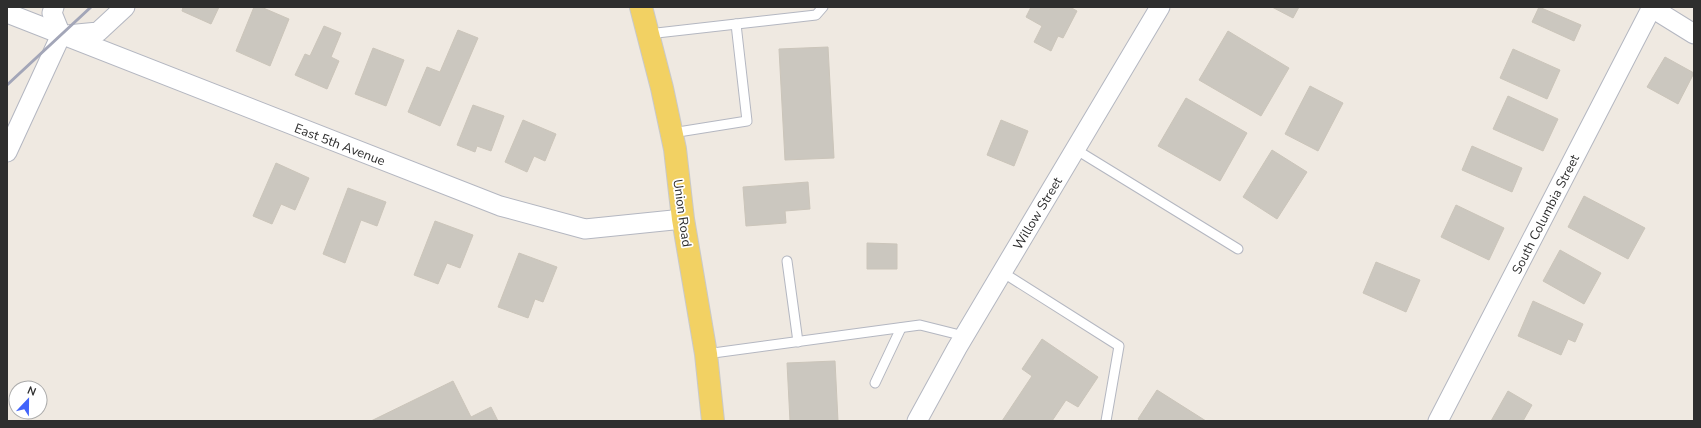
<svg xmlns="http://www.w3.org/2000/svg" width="1701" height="428" viewBox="0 0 1701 428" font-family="'Nunito Sans',sans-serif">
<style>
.building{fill:#cbc7bf;stroke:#cbc5ba}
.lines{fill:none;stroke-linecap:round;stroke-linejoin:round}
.service-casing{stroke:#b4b7c1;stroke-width:11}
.minor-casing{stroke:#b4b7c1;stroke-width:21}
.primary-casing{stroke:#c9c9c9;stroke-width:24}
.service{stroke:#fff;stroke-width:9}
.minor{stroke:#fff;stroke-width:19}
.primary{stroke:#f2d163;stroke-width:22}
.rail{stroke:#a3a6b8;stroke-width:3}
.labels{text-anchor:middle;stroke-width:3.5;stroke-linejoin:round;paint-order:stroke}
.street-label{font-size:13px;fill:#2e2e2e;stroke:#fff}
</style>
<rect width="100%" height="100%" fill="#efe9e1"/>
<g class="building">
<path d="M183,7H219L211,24L182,11Z"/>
<path d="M254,7H261L289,19L270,66L236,51Z"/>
<path d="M1031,7H1070L1077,11L1063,38L1058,36L1051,51L1034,42L1042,26L1026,17Z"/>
<path d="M1272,7H1299L1293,18Z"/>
<path d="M1539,7L1581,25L1574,41L1532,22Z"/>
<path d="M324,26L341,33L331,57L339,61L327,89L295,75L305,54L310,56Z"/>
<path d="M458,30L478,38L440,126L408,112L427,67L440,72Z"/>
<path d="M1228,31L1289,68L1261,116L1199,80Z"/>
<path d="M828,47L834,158L785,160L779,49Z"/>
<path d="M373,48L404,60L386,106L355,94Z"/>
<path d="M1513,49L1560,70L1547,99L1500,78Z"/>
<path d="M1665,57L1694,73L1678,104L1647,87Z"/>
<path d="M1310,86L1343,103L1318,151L1285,134Z"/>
<path d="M1508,96L1558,119L1543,151L1493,129Z"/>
<path d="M1186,98L1247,133L1220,181L1158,146Z"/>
<path d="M473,105L504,116L491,151L477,146L475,152L457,145Z"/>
<path d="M523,120L556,134L545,161L534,156L527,172L505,162Z"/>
<path d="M1001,120L1028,131L1014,166L987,155Z"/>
<path d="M1472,146L1522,168L1512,192L1462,170Z"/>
<path d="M1272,150L1307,172L1277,219L1243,197Z"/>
<path d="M276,163L309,178L295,210L281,204L272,224L253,216Z"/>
<path d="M808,182L810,209L785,211L786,223L746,226L743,187Z"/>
<path d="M348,188L386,202L377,226L361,220L345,263L323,254Z"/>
<path d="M1584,196L1645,228L1628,259L1568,227Z"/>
<path d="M1456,205L1504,228L1489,260L1441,237Z"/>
<path d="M435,221L473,235L460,268L447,263L438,284L414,275Z"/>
<path d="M867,243L897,244V269H867Z"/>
<path d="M1560,250L1601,273L1584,304L1543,281Z"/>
<path d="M519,253L557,267L543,302L535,299L528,318L498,307Z"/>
<path d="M1376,262L1420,280L1406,312L1363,293Z"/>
<path d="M1533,301L1583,324L1575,342L1568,339L1561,355L1518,336Z"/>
<path d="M1042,339L1098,377L1078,407L1066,400L1052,421H1002L1032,376L1022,369Z"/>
<path d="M835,361L838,421H790L787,363Z"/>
<path d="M453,381L471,417L491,407L498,421H371Z"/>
<path d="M1157,390L1206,421H1141L1138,419Z"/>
<path d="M1508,391L1532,405L1523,421H1491Z"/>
</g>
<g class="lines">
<g class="service-casing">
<g id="service">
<path d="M648,34L816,15L823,7"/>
<path d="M672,133L747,121L736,24"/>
<path d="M1075,149L1238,249"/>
<path d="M787,261L798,342"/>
<path d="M1002,272L1119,346L1106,421"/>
<path d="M706,354L920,325L964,336"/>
<path d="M875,383L901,328"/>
</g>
</g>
<g class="minor-casing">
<g id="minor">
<path d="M1652,8L1694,34"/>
<path d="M7,13L500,206L585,229L683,219"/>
<path d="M67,35L98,32L125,7"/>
<path d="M7,152L61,35L52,13L54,7"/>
<path d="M917,421L957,348L1160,7"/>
<path d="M1438,421L1652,7"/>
</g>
</g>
<g class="primary-casing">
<path id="primary" d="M641,7L662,88L675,149L683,219L706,354L713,421"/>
</g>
<use href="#service" class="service"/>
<use href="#minor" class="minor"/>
<use href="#primary" class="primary"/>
<path class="rail" d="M7,85L91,7"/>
</g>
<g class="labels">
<g class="street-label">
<text transform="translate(340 144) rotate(21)" y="5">East 5th Avenue</text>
<text transform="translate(683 213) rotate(82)" y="5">Union Road</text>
<text transform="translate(1037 213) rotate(-59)" y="5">Willow Street</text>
<text transform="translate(1545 214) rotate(-63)" y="5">South Columbia Street</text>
</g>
</g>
<rect width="1701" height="428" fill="none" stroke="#2e2e2e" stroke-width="16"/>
<g transform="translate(28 400) rotate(22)"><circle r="19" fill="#ffffff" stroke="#ababab"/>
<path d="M0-3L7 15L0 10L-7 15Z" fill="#4264fb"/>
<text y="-6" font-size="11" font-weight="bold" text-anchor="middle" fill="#2e2e2e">N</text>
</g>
</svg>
